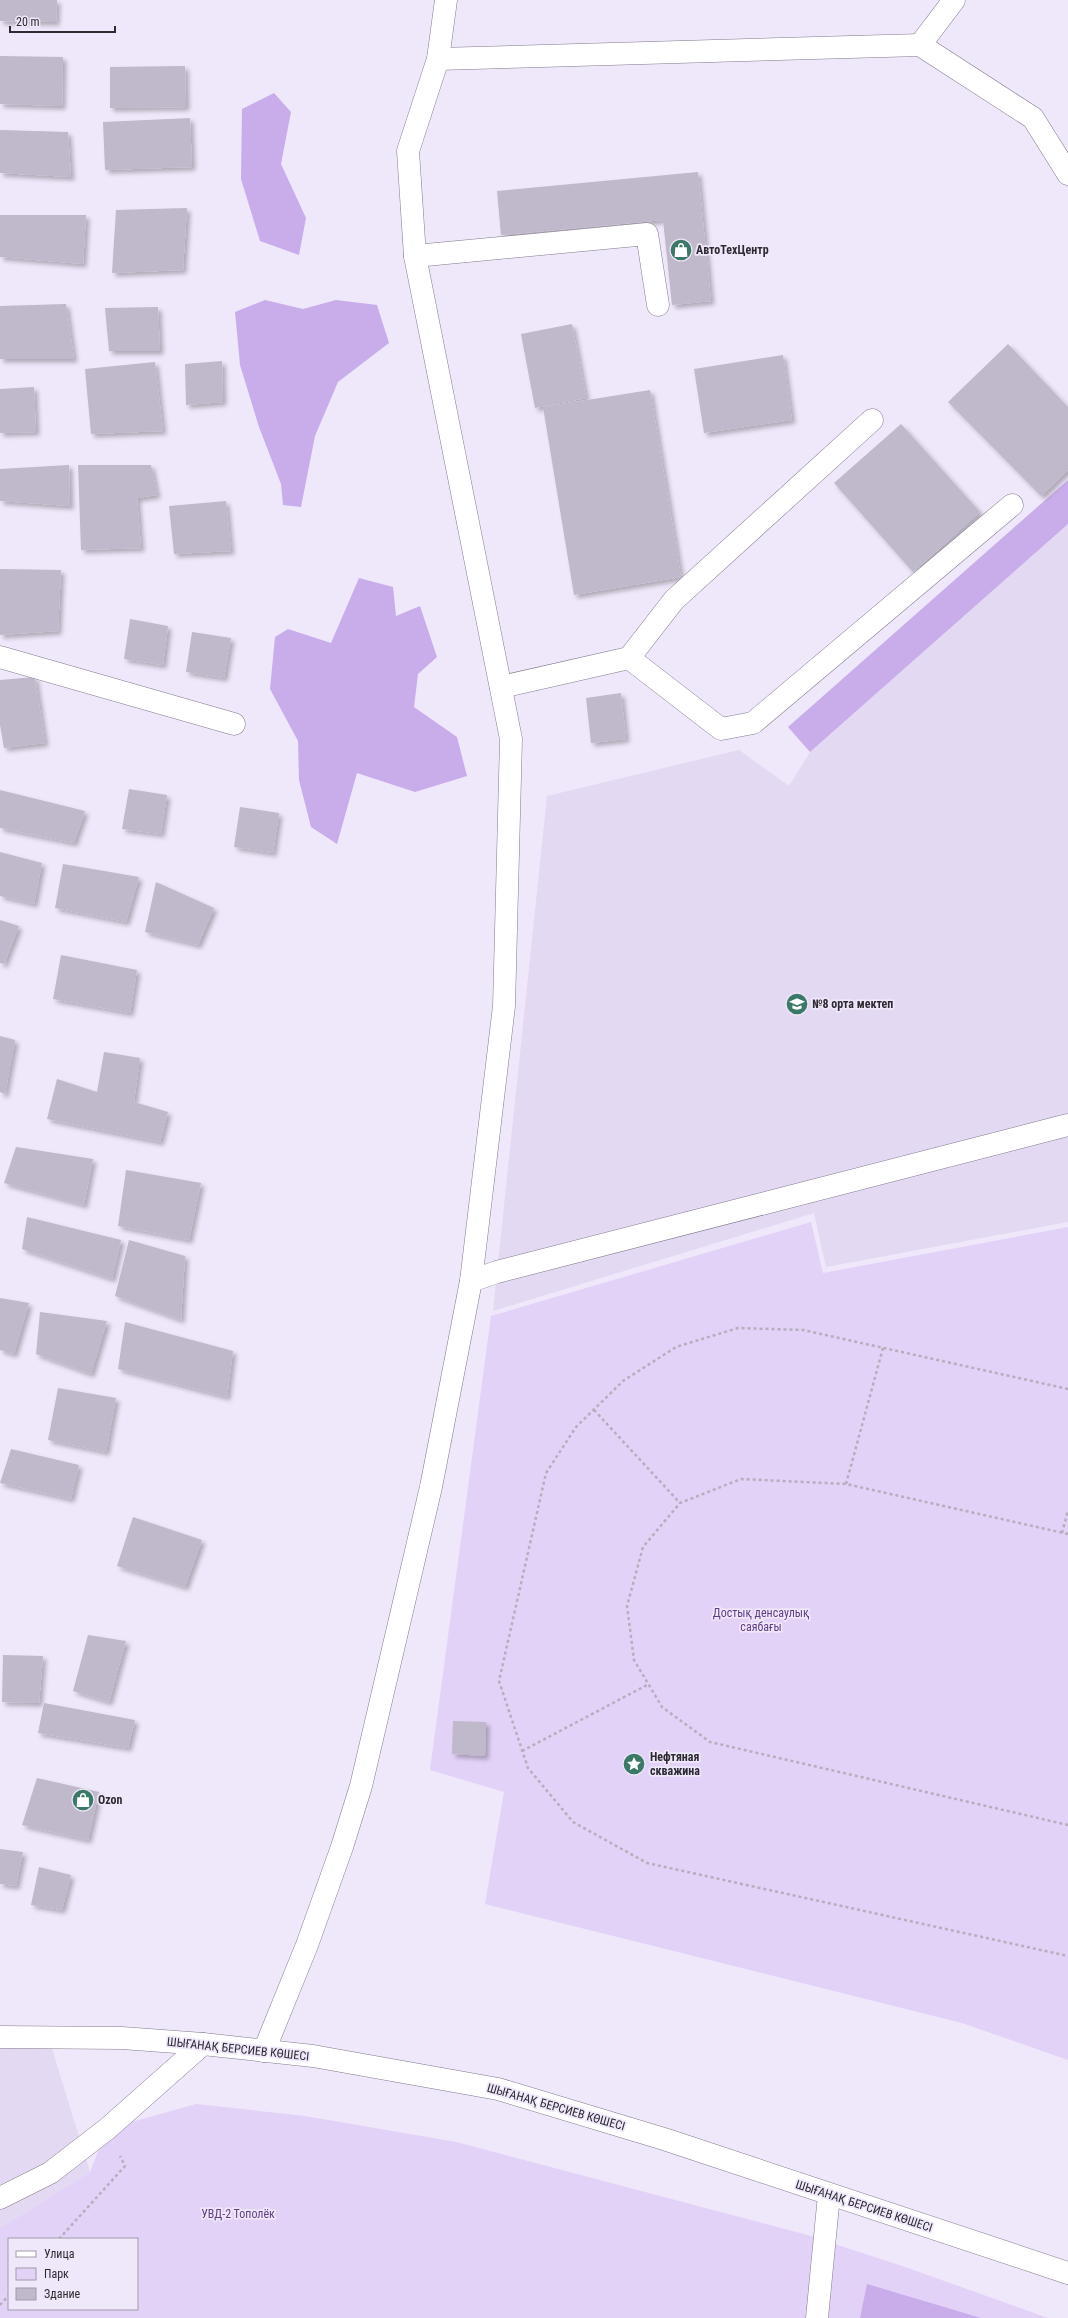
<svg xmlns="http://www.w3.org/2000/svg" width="1068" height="2318" viewBox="0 0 1068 2318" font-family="'Roboto Condensed',sans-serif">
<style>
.built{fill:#e4d9f3}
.green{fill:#e2d2f7;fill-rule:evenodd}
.forest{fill:#c8adea}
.building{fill:#c0b8cb;filter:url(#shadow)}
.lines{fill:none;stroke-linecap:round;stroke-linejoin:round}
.minor-casing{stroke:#827a8b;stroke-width:23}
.major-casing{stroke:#827a8b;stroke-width:23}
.path{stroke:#b4aebd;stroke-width:2.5;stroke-dasharray:3 3;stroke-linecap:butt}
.minor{stroke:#fff;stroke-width:22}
.major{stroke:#fff;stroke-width:22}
.labels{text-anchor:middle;stroke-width:3.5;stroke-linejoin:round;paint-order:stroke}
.poi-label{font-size:12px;font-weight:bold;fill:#2d2a31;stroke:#efe7fa;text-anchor:start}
.park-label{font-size:12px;fill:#613d86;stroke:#efe7fa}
.street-label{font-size:12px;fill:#2d2a31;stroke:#efe7fa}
</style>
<defs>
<filter id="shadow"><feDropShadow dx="3.5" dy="3.5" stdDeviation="2" flood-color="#0004"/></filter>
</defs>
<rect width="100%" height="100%" fill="#efe7fa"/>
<g class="built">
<path d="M1068,524V1222L826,1267L814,1213L493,1311L547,796L739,750L789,786L810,752Z"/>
<path d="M48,2036L90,2172L0,2228V2037Z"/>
</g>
<g class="green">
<path d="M811,1222L823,1273L1068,1227V2060L962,2023L485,1904L504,1792L430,1770L491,1316Z"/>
<path d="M196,2104L305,2116L456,2142L804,2234L908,2268L1048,2318H0V2228L90,2172L107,2129ZM9,2239H137V2309H9Z"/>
</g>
<g class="forest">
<path d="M274,93L291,112L281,164L306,218L299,255L260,241L241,179L242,109Z"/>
<path d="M265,300L303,309L336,300L377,305L389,343L338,382L315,436L301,507L283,505L281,484L259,427L240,365L235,312Z"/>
<path d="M1068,480V524L810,752L788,727Z"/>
<path d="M359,578L393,587L396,616L420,606L437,657L418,674L414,707L457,737L467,776L415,792L357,773L337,844L311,827L299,780L298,741L270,689L275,637L288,629L331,643Z"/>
<path d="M867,2284L981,2318H860Z"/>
</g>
<g class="building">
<path d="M0,0H57L56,22L0,21Z"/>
<path d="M0,56L63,57L62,106L0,104Z"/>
<path d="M185,66L186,107L110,108V67Z"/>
<path d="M190,118L192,167L105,170L103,122Z"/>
<path d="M0,130L68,132L71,177L0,173Z"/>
<path d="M698,172L711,301L672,305L663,220L501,235L497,191Z"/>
<path d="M187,208L183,270L112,273L116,210Z"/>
<path d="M0,215H86L83,264L0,257Z"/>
<path d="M66,304L74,359H0V306Z"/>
<path d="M158,307L160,351H109L105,308Z"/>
<path d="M572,324L586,398L535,408L521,334Z"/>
<path d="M1008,344L1068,407V470L1041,496L948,402Z"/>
<path d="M783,355L792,420L704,433L694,369Z"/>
<path d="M222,361L223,402L186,405L185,364Z"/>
<path d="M155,362L163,431L91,434L85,369Z"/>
<path d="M34,387L36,432L0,433V389Z"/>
<path d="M650,390L681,577L574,595L543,407Z"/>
<path d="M901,424L980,512L913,572L834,483Z"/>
<path d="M69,465L70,506L0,501V469Z"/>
<path d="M78,465H151L157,495L137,498L141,548L81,550Z"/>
<path d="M226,501L231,551L174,554L169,506Z"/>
<path d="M0,569L61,570L58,631L0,635Z"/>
<path d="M130,619L168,626L163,665L124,659Z"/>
<path d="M192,632L231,638L224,678L186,672Z"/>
<path d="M35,677L45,743L4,748L0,725V680Z"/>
<path d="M621,693L626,739L591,743L586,698Z"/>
<path d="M129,789L167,795L161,834L122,829Z"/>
<path d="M0,790L85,811L74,843L0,828Z"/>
<path d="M240,807L279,813L273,853L234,847Z"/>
<path d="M0,852L42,863L34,904L0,896Z"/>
<path d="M63,864L139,877L126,922L55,908Z"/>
<path d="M156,882L214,908L198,945L145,932Z"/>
<path d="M0,920L19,926L4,964L0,963Z"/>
<path d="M61,955L137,970L130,1013L53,999Z"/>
<path d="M0,1036L15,1040L5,1094L0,1092Z"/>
<path d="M104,1052L140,1058L134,1102L168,1112L160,1142L47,1119L57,1079L97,1092Z"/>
<path d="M16,1147L93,1159L84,1205L4,1183Z"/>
<path d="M126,1170L201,1183L189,1240L118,1226Z"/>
<path d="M27,1217L121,1240L112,1279L22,1249Z"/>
<path d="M129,1240L185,1256L181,1320L115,1296Z"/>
<path d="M0,1298L29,1303L14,1354L0,1350Z"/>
<path d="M40,1312L107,1321L91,1374L36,1354Z"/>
<path d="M125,1322L233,1351L227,1397L118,1369Z"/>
<path d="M58,1388L116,1398L106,1452L48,1440Z"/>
<path d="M11,1449L79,1465L71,1499L0,1483Z"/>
<path d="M133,1517L202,1540L185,1587L117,1566Z"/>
<path d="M88,1635L126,1641L109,1702L73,1691Z"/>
<path d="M3,1655L43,1656L39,1703L2,1702Z"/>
<path d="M44,1703L135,1720L128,1748L38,1733Z"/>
<path d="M453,1721L486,1722L485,1756L452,1754Z"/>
<path d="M37,1778L99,1792L88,1840L22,1825Z"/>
<path d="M0,1849L23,1852L16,1886L0,1884Z"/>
<path d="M39,1867L71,1875L62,1910L31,1905Z"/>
</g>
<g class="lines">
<g class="minor-casing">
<g id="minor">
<path d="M920,45L954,0"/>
<path d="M438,59L920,45L1033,118L1068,174"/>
<path d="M415,256L647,234L658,305"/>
<path d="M0,657L234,724"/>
<path d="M629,658L674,600L872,420"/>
<path d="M501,687L629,658L721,729L753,723L1012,505"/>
<path d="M471,1281L497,1272L1068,1125"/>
<path d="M264,2051L307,1945L342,1847L361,1786L431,1487L471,1281L504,1006L511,739L415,256L408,151L438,59L446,0"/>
<path d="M0,2198L50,2173L107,2129L203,2044"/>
<path d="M817,2318L829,2195"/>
</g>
</g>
<g class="major-casing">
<path id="major" d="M0,2037L122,2038L203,2044L313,2056L498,2089L664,2139L1068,2273"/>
</g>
<g class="path">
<path d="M1068,1389L803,1330L738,1328L676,1347L623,1381L576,1427L546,1473L499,1681L528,1768L573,1822L647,1863L1068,1956"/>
<path d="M594,1410L680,1503"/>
<path d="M846,1484L883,1348"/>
<path d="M1062,1533L1068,1510"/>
<path d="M1068,1534L846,1484L741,1479L680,1503L643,1547L627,1606L634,1660L662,1707L710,1742L1068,1825"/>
<path d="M522,1751L649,1684"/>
<path d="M59,2239L125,2166L120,2156"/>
<path d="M0,2305L9,2295"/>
</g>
<use href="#minor" class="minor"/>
<use href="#major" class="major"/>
</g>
<defs>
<g id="shop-disc" transform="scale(1.15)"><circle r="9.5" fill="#3a7967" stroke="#efe7fa"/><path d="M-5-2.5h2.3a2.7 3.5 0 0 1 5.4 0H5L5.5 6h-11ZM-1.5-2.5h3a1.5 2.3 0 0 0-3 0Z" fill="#fff"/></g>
<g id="school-disc" transform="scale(1.15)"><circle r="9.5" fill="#3a7967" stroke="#efe7fa"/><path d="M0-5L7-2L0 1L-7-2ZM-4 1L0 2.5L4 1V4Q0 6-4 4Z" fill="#fff"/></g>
<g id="sight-disc" transform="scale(1.15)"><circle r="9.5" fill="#3a7967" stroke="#efe7fa"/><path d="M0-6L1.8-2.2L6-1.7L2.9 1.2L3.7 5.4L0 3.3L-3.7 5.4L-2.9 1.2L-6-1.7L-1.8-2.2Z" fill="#fff"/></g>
</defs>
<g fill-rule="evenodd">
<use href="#shop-disc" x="681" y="250"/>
<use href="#school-disc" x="797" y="1004"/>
<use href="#sight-disc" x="634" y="1764"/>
<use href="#shop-disc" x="83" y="1800"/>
</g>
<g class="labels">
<g class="poi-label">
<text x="696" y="254">АвтоТехЦентр</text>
<text x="812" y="1008">№8 орта мектеп</text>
<text x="650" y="1761">Нефтяная<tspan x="650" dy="14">скважина</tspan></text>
<text x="98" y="1804">Ozon</text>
</g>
<g class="park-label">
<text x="761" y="1617">Достық денсаулық<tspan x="761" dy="14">саябағы</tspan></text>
<text x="238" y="2218">УВД-2 Тополёк</text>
</g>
<g class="street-label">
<text transform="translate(238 2049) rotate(6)" y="4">ШЫҒАНАҚ БЕРСИЕВ КӨШЕСІ</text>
<text transform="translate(556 2107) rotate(16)" y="4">ШЫҒАНАҚ БЕРСИЕВ КӨШЕСІ</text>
<text transform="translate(864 2206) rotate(18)" y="4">ШЫҒАНАҚ БЕРСИЕВ КӨШЕСІ</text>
</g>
</g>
<rect x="8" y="2238" width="130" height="72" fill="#efe7fa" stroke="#a19baa"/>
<rect x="16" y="2251" width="20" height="6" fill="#ffffff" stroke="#a19baa"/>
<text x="44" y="2258" font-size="12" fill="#2d2a31">Улица</text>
<rect x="16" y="2268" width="20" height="12" fill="#e2d2f7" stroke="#a19baa"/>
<text x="44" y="2278" font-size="12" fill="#2d2a31">Парк</text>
<rect x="16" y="2288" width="20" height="12" fill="#c0b8cb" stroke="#a19baa"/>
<text x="44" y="2298" font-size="12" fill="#2d2a31">Здание</text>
<path d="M10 26v6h105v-6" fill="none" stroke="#2d2a31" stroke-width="2"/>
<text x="16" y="26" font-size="12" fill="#2d2a31" stroke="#efe7fa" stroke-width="3" paint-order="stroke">20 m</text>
</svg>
